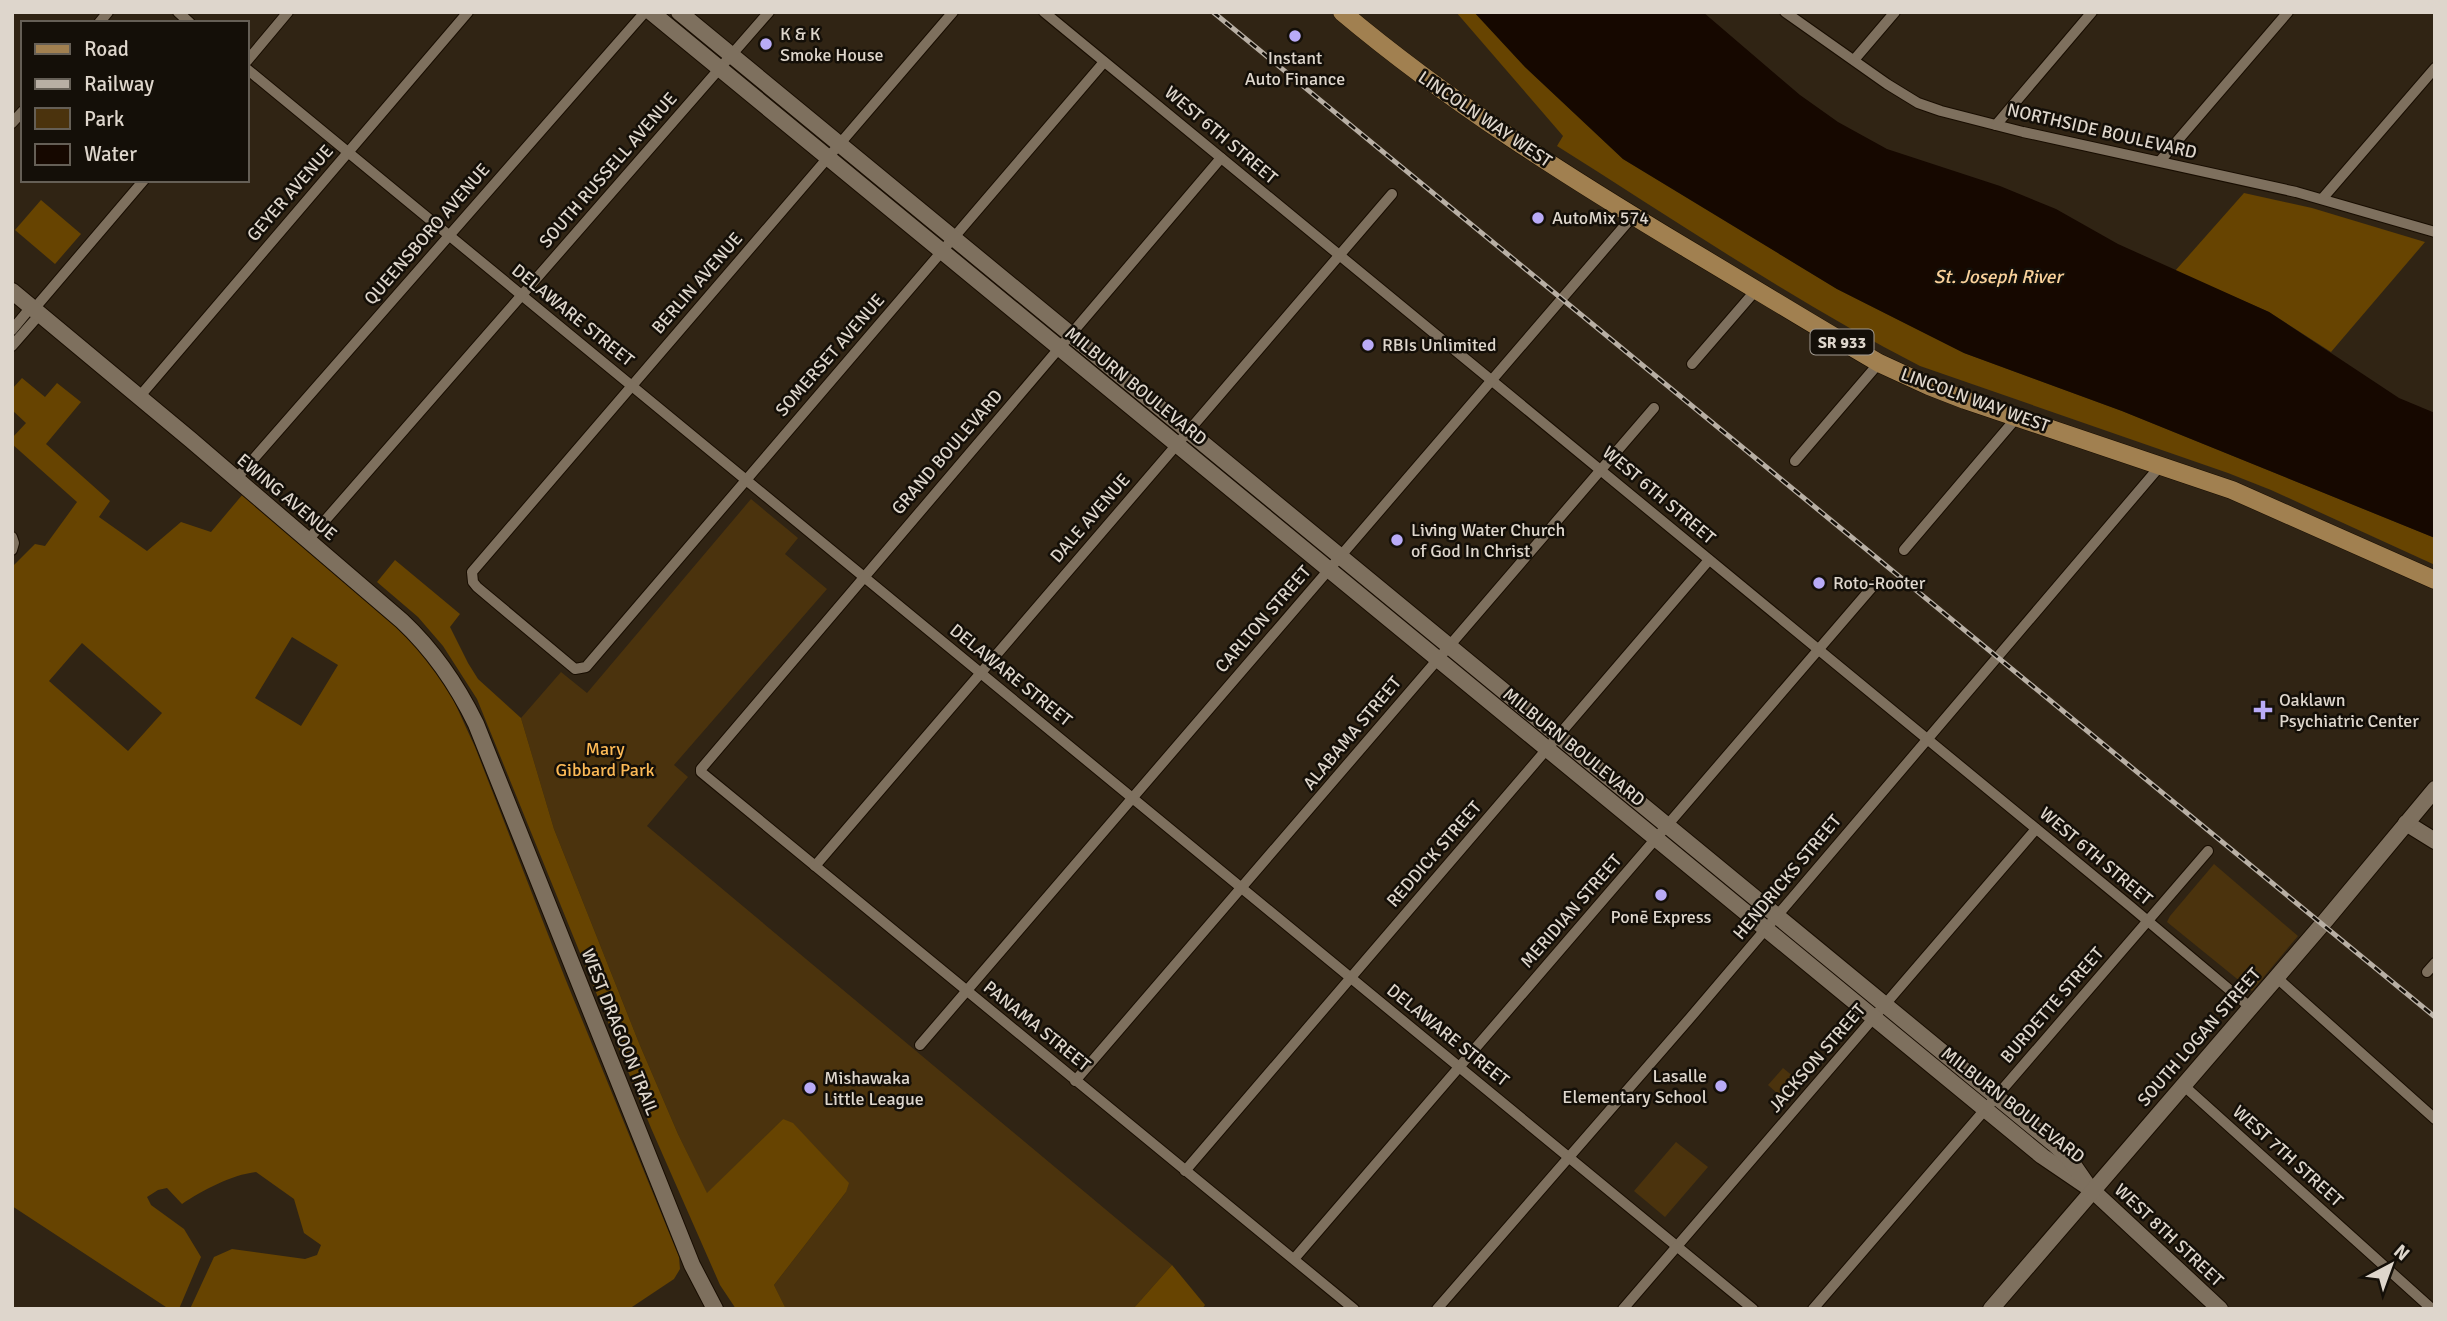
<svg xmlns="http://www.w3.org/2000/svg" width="2447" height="1321" viewBox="0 0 2447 1321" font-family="Signika,sans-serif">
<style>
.green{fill:#4b330d}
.forest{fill:#674401;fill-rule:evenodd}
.water{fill:#160800}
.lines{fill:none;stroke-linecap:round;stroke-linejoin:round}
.street-casing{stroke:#180d01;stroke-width:12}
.secondary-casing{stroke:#180d01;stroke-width:18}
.primary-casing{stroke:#180d01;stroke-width:19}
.street{stroke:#7e705e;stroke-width:10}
.secondary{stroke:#7e705e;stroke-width:16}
.primary{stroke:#a18050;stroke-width:18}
.rail-casing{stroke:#b8afa4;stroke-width:5}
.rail{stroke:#140f08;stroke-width:2.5;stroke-dasharray:8;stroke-linecap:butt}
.poi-dot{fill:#b9abf7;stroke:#140f08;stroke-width:2.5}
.labels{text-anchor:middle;stroke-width:5;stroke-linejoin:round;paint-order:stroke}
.shield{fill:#140f08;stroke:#a19a91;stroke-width:2}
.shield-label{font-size:16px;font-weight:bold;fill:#ded6cc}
.poi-label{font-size:18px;fill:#ded6cc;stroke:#140f08;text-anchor:start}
.street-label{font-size:18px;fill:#ded6cc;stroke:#140f08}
.park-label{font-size:18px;fill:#fdba56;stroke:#140f08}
.water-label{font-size:19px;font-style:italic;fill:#fad19b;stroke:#140f08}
</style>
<rect width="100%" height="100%" fill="#302414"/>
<g class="green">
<path d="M751,499L798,538L785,554L827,589L674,765L688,777L647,826L1172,1265L1133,1309H786L774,1285L846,1192L783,1119L707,1194L678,1134L639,1043L554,829L521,718L561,672L587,693Z"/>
<path d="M2214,864L2298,936L2252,991L2167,922L2170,916Z"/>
<path d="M1783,1068L1794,1077L1779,1095L1768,1085Z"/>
<path d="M1676,1142L1708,1167L1665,1217L1634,1191Z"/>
</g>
<g class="forest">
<path d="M1456,12H1474L1525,67L1623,159L1837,289L1964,353L2122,411L2435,538V565L2271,490L2228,473L1920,366C1794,301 1676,221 1557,146L1563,136Z"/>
<path d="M2244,193L2312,208L2425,242L2331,352L2269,312L2175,271Z"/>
<path d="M41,200L81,234L55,264L15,230Z"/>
<path d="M22,378L45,397L57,383L81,402L46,444L110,501L99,517L147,551L181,522L211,532L243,494L401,628L424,651L448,688L475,747L565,978L679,1257L680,1269L674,1279L629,1309H190L214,1257L232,1249L305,1259L317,1255L321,1245L304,1233L294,1199L256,1172C231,1175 203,1190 182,1204L167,1188L158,1190L147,1197L151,1205L184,1229L201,1257L179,1309H169L12,1206V567L35,544L45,546L77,502L12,444V438L26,423L12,410V389ZM292,637L338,665L301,726L255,698ZM82,643L162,713L128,751L49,681Z"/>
<path d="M395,560L460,614L450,627L468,663L478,679L521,718L554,829L639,1043L678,1134L707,1193L783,1119L793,1123L849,1183L846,1192L774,1285L786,1309H736L720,1285L651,1128L477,699L443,646L418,617L377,582Z"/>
<path d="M1172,1265L1205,1305L1202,1309H1133Z"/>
</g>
<path class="water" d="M1474,12H1703L1800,95L1838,122L1887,149L2000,186L2056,209L2118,244L2269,312L2399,398L2435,413V538L2122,411L1964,353L1837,289L1623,159L1525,67Z"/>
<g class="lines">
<g class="street-casing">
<g id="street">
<path d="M178,12L190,23"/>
<path d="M953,12L472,572L473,582L477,587L575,669L586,667L1104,62"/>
<path d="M1044,12L2130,906L2250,1007"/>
<path d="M1785,12L1887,84L1918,103L1941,111L2023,132L2296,192L2435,232"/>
<path d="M99,23L108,12"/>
<path d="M1854,60L1895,12"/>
<path d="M247,61L288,12"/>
<path d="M247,69L1753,1309"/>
<path d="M12,123L23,111"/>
<path d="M1996,125L2092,12"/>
<path d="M1221,158L701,769V772L1354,1309"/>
<path d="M2160,161L2288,12"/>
<path d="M2322,199L2435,68"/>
<path d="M34,309L144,180"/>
<path d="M12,330L31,307"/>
<path d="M12,346L40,314"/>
<path d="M1692,364L1756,290"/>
<path d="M140,396L468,12"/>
<path d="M1795,461L1879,363"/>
<path d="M236,479L645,12"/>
<path d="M12,537L14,543L12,550"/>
<path d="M308,540L769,12"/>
<path d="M1904,550L2018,416"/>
<path d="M815,866L1392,194"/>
<path d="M2427,972L2435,963"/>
<path d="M2276,977L2435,1119"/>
<path d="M920,1045L1633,216"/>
<path d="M1075,1081L1654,408"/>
<path d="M2183,1085L2432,1309"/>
<path d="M1185,1171L1709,560"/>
<path d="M1294,1259L1874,585"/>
<path d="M1437,1309L1690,1018L2161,465"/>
<path d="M1623,1309L2036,829"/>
<path d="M1813,1309L2208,851"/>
</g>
</g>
<g class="secondary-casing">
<g id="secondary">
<path d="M651,12L2042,1156L2092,1190L2220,1309"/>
<path d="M679,12L2054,1144L2068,1157L2086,1183"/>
<path d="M12,291L191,440L402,621C434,651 457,685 476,724L692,1265L715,1309"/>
<path d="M2406,823L2435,841"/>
<path d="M1991,1309L2326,920L2435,789"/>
</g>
</g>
<g class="primary-casing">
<path id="primary" d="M1342,12C1449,102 1568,177 1688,249C1752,287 1815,326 1879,363L1929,386L1965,400L2232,490L2435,580"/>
</g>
<use href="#street" class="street"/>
<use href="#secondary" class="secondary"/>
<use href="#primary" class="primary"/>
<g class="rail-casing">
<path id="rail" d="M1213,12L2435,1017"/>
</g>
<use href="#rail" class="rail"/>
</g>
<g class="poi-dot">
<circle cx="1295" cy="36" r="7"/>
<circle cx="766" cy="44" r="7"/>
<circle cx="1538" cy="218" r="7"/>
<circle cx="1368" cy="345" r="7"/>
<circle cx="1397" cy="540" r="7"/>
<circle cx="1819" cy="583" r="7"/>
<path d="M2259.5 699.5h7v7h7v7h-7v7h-7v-7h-7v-7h7z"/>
<circle cx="1661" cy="895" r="7"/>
<circle cx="1721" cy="1086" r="7"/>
<circle cx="810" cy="1088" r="7"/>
</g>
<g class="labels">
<rect class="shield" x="1810.5" y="329.5" width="63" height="25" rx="5"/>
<g class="shield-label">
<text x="1842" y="348">SR 933</text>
</g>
<g class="poi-label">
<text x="780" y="40">K &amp; K<tspan x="780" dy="21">Smoke House</tspan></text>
<text x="1295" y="64" text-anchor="middle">Instant<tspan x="1295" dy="21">Auto Finance</tspan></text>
<text x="1552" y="224">AutoMix 574</text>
<text x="1382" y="351">RBIs Unlimited</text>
<text x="1411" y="536">Living Water Church<tspan x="1411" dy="21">of God In Christ</tspan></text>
<text x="1833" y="589">Roto-Rooter</text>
<text x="2279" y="706">Oaklawn<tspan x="2279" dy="21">Psychiatric Center</tspan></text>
<text x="1661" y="923" text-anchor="middle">Ponē Express</text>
<text x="1707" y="1082" text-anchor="end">Lasalle<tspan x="1707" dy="21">Elementary School</tspan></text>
<text x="824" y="1084">Mishawaka<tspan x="824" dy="21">Little League</tspan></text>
</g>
<g class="street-label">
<text transform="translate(1485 119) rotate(34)" y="6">LINCOLN WAY WEST</text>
<text transform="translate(2102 131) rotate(13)" y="6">NORTHSIDE BOULEVARD</text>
<text transform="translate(1221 135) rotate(40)" y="6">WEST 6TH STREET</text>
<text transform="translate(608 170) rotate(-49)" y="6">SOUTH RUSSELL AVENUE</text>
<text transform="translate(290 193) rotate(-49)" y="6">GEYER AVENUE</text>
<text transform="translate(427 234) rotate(-49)" y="6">QUEENSBORO AVENUE</text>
<text transform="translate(697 283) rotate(-49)" y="6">BERLIN AVENUE</text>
<text transform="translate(573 315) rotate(39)" y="6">DELAWARE STREET</text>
<text transform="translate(830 355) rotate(-49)" y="6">SOMERSET AVENUE</text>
<text transform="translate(1136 386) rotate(39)" y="6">MILBURN BOULEVARD</text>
<text transform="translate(1975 400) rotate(20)" y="6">LINCOLN WAY WEST</text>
<text transform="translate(947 452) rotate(-49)" y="6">GRAND BOULEVARD</text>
<text transform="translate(1659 495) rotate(40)" y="6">WEST 6TH STREET</text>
<text transform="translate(287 497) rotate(40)" y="6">EWING AVENUE</text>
<text transform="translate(1090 518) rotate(-49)" y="6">DALE AVENUE</text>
<text transform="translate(1263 619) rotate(-49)" y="6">CARLTON STREET</text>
<text transform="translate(1011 675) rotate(39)" y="6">DELAWARE STREET</text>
<text transform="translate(1352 733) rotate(-50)" y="6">ALABAMA STREET</text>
<text transform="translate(1574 747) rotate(39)" y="6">MILBURN BOULEVARD</text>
<text transform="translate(1434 854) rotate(-49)" y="6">REDDICK STREET</text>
<text transform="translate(2096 856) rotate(40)" y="6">WEST 6TH STREET</text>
<text transform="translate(1787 877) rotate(-50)" y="6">HENDRICKS STREET</text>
<text transform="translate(1571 911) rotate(-49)" y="6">MERIDIAN STREET</text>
<text transform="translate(2052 1005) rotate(-49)" y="6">BURDETTE STREET</text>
<text transform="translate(1037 1026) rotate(39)" y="6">PANAMA STREET</text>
<text transform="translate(620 1032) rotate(68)" y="6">WEST DRAGOON TRAIL</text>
<text transform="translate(1448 1035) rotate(39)" y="6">DELAWARE STREET</text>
<text transform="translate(2199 1037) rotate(-49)" y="6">SOUTH LOGAN STREET</text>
<text transform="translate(1817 1058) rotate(-49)" y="6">JACKSON STREET</text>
<text transform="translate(2013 1105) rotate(38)" y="6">MILBURN BOULEVARD</text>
<text transform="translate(2288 1156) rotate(42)" y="6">WEST 7TH STREET</text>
<text transform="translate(2169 1235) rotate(43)" y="6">WEST 8TH STREET</text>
</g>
<g class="park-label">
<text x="605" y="755">Mary<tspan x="605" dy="21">Gibbard Park</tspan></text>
</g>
<g class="water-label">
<text x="1998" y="283">St. Joseph River</text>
</g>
</g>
<rect width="2447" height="1321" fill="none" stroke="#ded6cc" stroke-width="28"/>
<rect x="21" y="21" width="228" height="161" fill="#140f08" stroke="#655f56" stroke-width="2"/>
<rect x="35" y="44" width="35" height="10" fill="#a18050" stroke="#655f56" stroke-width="2"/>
<text x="84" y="56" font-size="21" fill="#ded6cc">Road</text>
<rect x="35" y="79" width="35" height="10" fill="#b8afa4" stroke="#655f56" stroke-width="2"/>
<text x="84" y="91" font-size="21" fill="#ded6cc">Railway</text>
<rect x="35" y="108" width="35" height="21" fill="#4b330d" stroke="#655f56" stroke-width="2"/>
<text x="84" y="126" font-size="21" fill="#ded6cc">Park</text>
<rect x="35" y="144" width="35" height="21" fill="#160800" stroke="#655f56" stroke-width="2"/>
<text x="84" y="161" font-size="21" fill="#ded6cc">Water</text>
<g transform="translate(2391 1265) rotate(41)" stroke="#140f08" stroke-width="5" paint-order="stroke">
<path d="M0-5L12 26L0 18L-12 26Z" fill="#ded6cc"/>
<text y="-10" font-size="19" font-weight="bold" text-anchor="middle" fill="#ded6cc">N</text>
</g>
</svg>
